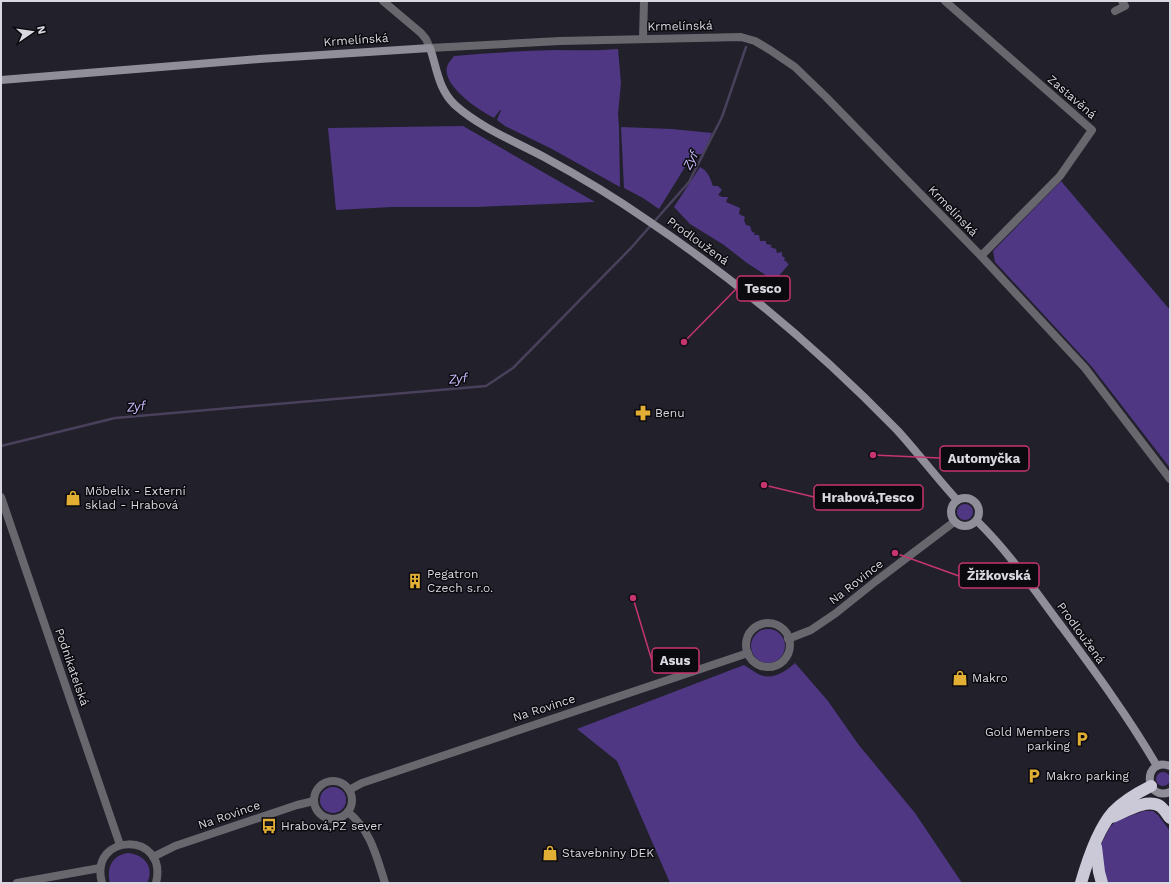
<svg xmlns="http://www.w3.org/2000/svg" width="1171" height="884" viewBox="0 0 1171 884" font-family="'Work Sans',sans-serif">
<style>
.green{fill:#4f3784}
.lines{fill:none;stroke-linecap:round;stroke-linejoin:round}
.stream{stroke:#49405b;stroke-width:2.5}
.street{stroke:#68676d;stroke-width:8}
.secondary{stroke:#908e98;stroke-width:8}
.highway{stroke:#cbc8d8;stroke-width:12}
.labels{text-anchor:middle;stroke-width:3;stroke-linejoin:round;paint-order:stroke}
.street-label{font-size:12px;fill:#d9d7df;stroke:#0b0a0f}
.poi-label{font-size:12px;fill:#d9d7df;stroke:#0b0a0f;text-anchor:start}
.water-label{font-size:13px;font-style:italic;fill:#ccbdff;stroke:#0b0a0f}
.leader{fill:none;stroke:#c5356f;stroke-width:1.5}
.callout-dot{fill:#c5356f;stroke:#0b0a0f;stroke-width:1.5}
.callout{fill:#0b0a0f;stroke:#c5356f;stroke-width:1.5}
.callout-label{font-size:13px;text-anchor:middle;font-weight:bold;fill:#d9d7df}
</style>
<rect width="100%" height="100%" fill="#22202b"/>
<g class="green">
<path d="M618,49L621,83L618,114L619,127L620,187L552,149L505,126L497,120L501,110H500L494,118C480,111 442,86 447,67C448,63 452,59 454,56C488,53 522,51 556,50C577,50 597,51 618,49Z"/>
<path d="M463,126L595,202L476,207H392L336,210L328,128Z"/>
<path d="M621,127L672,129L712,133L703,154H693L659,209L643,198L624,188Z"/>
<path d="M700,167C708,171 710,178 713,186H718L722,190L718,195L722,197H728L726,202L740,208L739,214L745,217L744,220L746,225L750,226L752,232L755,233L754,235H759L760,241H766V244L772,245L770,247L776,249L777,253L782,252V256L785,258L784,261H787L786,262L789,264L778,277L770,278L747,263L724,245L690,224L674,207Z"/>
<path d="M1061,181L1170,310V468L1092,367L995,262L993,251Z"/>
<circle cx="965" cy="512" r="8"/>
<circle cx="768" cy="646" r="17"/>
<path d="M795,663L828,701L858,744L915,813L962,883H670L617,761L577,729L744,665C749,668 753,671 758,674C772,681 785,672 795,663Z"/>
<circle cx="1163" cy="779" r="7"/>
<circle cx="333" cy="800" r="13"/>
<path d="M1144,811H1153L1158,815L1170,831V883H1107L1100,853L1101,844L1110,827L1116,821Z"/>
<path d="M127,853C144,854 155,867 147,883H110C106,868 112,856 127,853Z"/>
</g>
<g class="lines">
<path class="stream" d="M1,446L115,418L486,386L513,368L631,248L689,182L722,117L746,47"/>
<g class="street">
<path d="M383,1L421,33L426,39L430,48L560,41L741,37L755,41L770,50L795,67L826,97L981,256L1085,368L1170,479"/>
<path d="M945,1L1092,130L1060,176L981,256"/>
<path d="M1115,11L1125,6L1122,1"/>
<path d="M643,38L644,1"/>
<path d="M1,497L120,845"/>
<circle cx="768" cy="645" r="22"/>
<path d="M788,639L811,630L836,613L876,581L954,522"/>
<circle cx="333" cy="800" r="19"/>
<path d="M349,790L362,783L748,653"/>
<path d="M348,812C371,831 376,855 385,883"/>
<path d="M153,857L175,846L297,805L314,801"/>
<path d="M17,883L100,868"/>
<path d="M102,883C88,832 169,831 156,883"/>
</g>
<g class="secondary">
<path d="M1,80L259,59L430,48C437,68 438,89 455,105C481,128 514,141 544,157C579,176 614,197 647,220C738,281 821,352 897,430C918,453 936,477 957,500"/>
<circle cx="965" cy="512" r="14"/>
<path d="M977,521C1008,551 1033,588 1059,623C1093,669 1128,716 1157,766"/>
<path d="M1170,766C1143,756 1143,802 1170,792"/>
</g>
<g class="highway">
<path d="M1112,817C1125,812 1146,798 1160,806C1164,809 1167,814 1170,818"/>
<path d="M1096,847L1099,872L1102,883"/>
<path d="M1081,883C1087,862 1098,829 1113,812C1123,801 1137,793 1151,786"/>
</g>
</g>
<defs>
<g id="pharmacy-bare" transform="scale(1.2)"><path d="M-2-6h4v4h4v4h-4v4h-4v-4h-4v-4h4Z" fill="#e2af34" stroke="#0b0a0f" stroke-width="2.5" paint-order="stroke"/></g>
<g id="shop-bare" transform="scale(1.2)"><path d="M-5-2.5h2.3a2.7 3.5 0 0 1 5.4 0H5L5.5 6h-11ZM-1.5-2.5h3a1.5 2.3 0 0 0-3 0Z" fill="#e2af34" stroke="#0b0a0f" stroke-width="2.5" paint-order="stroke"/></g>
<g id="building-bare" transform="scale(1.2)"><path d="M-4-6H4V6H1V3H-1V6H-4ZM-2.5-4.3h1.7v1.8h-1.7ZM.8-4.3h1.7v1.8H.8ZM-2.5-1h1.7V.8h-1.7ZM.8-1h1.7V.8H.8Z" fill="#e2af34" stroke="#0b0a0f" stroke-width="2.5" paint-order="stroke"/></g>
<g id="parking-bare" transform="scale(1.2)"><path d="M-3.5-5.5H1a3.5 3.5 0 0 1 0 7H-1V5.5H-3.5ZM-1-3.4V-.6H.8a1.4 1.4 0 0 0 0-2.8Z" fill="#e2af34" stroke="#0b0a0f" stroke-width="2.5" paint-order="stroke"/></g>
<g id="bus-bare" transform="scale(1.2)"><path d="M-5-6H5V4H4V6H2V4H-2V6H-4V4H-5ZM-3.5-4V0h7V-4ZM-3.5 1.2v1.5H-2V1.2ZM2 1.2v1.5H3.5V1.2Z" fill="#e2af34" stroke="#0b0a0f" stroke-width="2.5" paint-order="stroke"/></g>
</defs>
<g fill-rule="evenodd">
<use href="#pharmacy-bare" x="643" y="413"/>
<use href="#shop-bare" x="73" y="498"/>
<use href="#building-bare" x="415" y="581"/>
<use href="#shop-bare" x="960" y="678"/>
<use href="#parking-bare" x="1082" y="739"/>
<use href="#parking-bare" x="1034" y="776"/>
<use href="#bus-bare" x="269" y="826"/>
<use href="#shop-bare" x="550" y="853"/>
</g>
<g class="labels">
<g class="street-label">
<text transform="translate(680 26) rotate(-1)" y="4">Krmelínská</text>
<text transform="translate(356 40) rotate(-4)" y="4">Krmelínská</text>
<text transform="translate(1072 97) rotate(41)" y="4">Zastavěná</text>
<text transform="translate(953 211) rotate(46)" y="4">Krmelínská</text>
<text transform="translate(698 241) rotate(36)" y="4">Prodloužená</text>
<text transform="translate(856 582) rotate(-38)" y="4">Na Rovince</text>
<text transform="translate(1081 633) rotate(54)" y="4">Prodloužená</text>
<text transform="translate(72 667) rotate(71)" y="4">Podnikatelská</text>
<text transform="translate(544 708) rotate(-18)" y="4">Na Rovince</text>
<text transform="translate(229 815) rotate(-19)" y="4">Na Rovince</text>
</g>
<g class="poi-label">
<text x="655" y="417">Benu</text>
<text x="85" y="495">Möbelix - Externí<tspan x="85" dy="14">sklad - Hrabová</tspan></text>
<text x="427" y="578">Pegatron<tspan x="427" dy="14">Czech s.r.o.</tspan></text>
<text x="972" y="682">Makro</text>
<text x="1070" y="736" text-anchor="end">Gold Members<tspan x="1070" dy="14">parking</tspan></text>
<text x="1046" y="780">Makro parking</text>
<text x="281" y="830">Hrabová,PZ sever</text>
<text x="562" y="857">Stavebniny DEK</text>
</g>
<g class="water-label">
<text transform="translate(690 160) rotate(-63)" y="5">Zyf</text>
<text transform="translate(458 378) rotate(-5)" y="5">Zyf</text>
<text transform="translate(136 406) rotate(-5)" y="5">Zyf</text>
</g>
</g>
<path class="leader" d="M684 342L737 288M873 455L940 458M764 485L814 497M895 553L959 576M633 598L652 661"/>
<g class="callout-dot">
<circle cx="684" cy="342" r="4"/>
<circle cx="873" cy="455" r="4"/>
<circle cx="764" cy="485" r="4"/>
<circle cx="895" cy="553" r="4"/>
<circle cx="633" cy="598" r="4"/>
</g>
<g class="callout">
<rect x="737" y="276" width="53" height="25" rx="4"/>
<rect x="940" y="446" width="89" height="25" rx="4"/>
<rect x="814" y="485" width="109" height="25" rx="4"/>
<rect x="959" y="563" width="80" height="25" rx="4"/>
<rect x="652" y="648" width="47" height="25" rx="4"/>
</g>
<g class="callout-label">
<text x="763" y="293">Tesco</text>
<text x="984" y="463">Automyčka</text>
<text x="868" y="502">Hrabová,Tesco</text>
<text x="999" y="580">Žižkovská</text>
<text x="675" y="665">Asus</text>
</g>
<rect width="1171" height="884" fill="none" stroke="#d9d7df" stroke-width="4"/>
<g transform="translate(32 32) rotate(77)" stroke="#0b0a0f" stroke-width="3" paint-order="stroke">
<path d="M0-3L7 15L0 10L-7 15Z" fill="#d9d7df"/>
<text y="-6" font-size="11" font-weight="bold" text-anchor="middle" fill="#d9d7df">N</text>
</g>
</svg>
